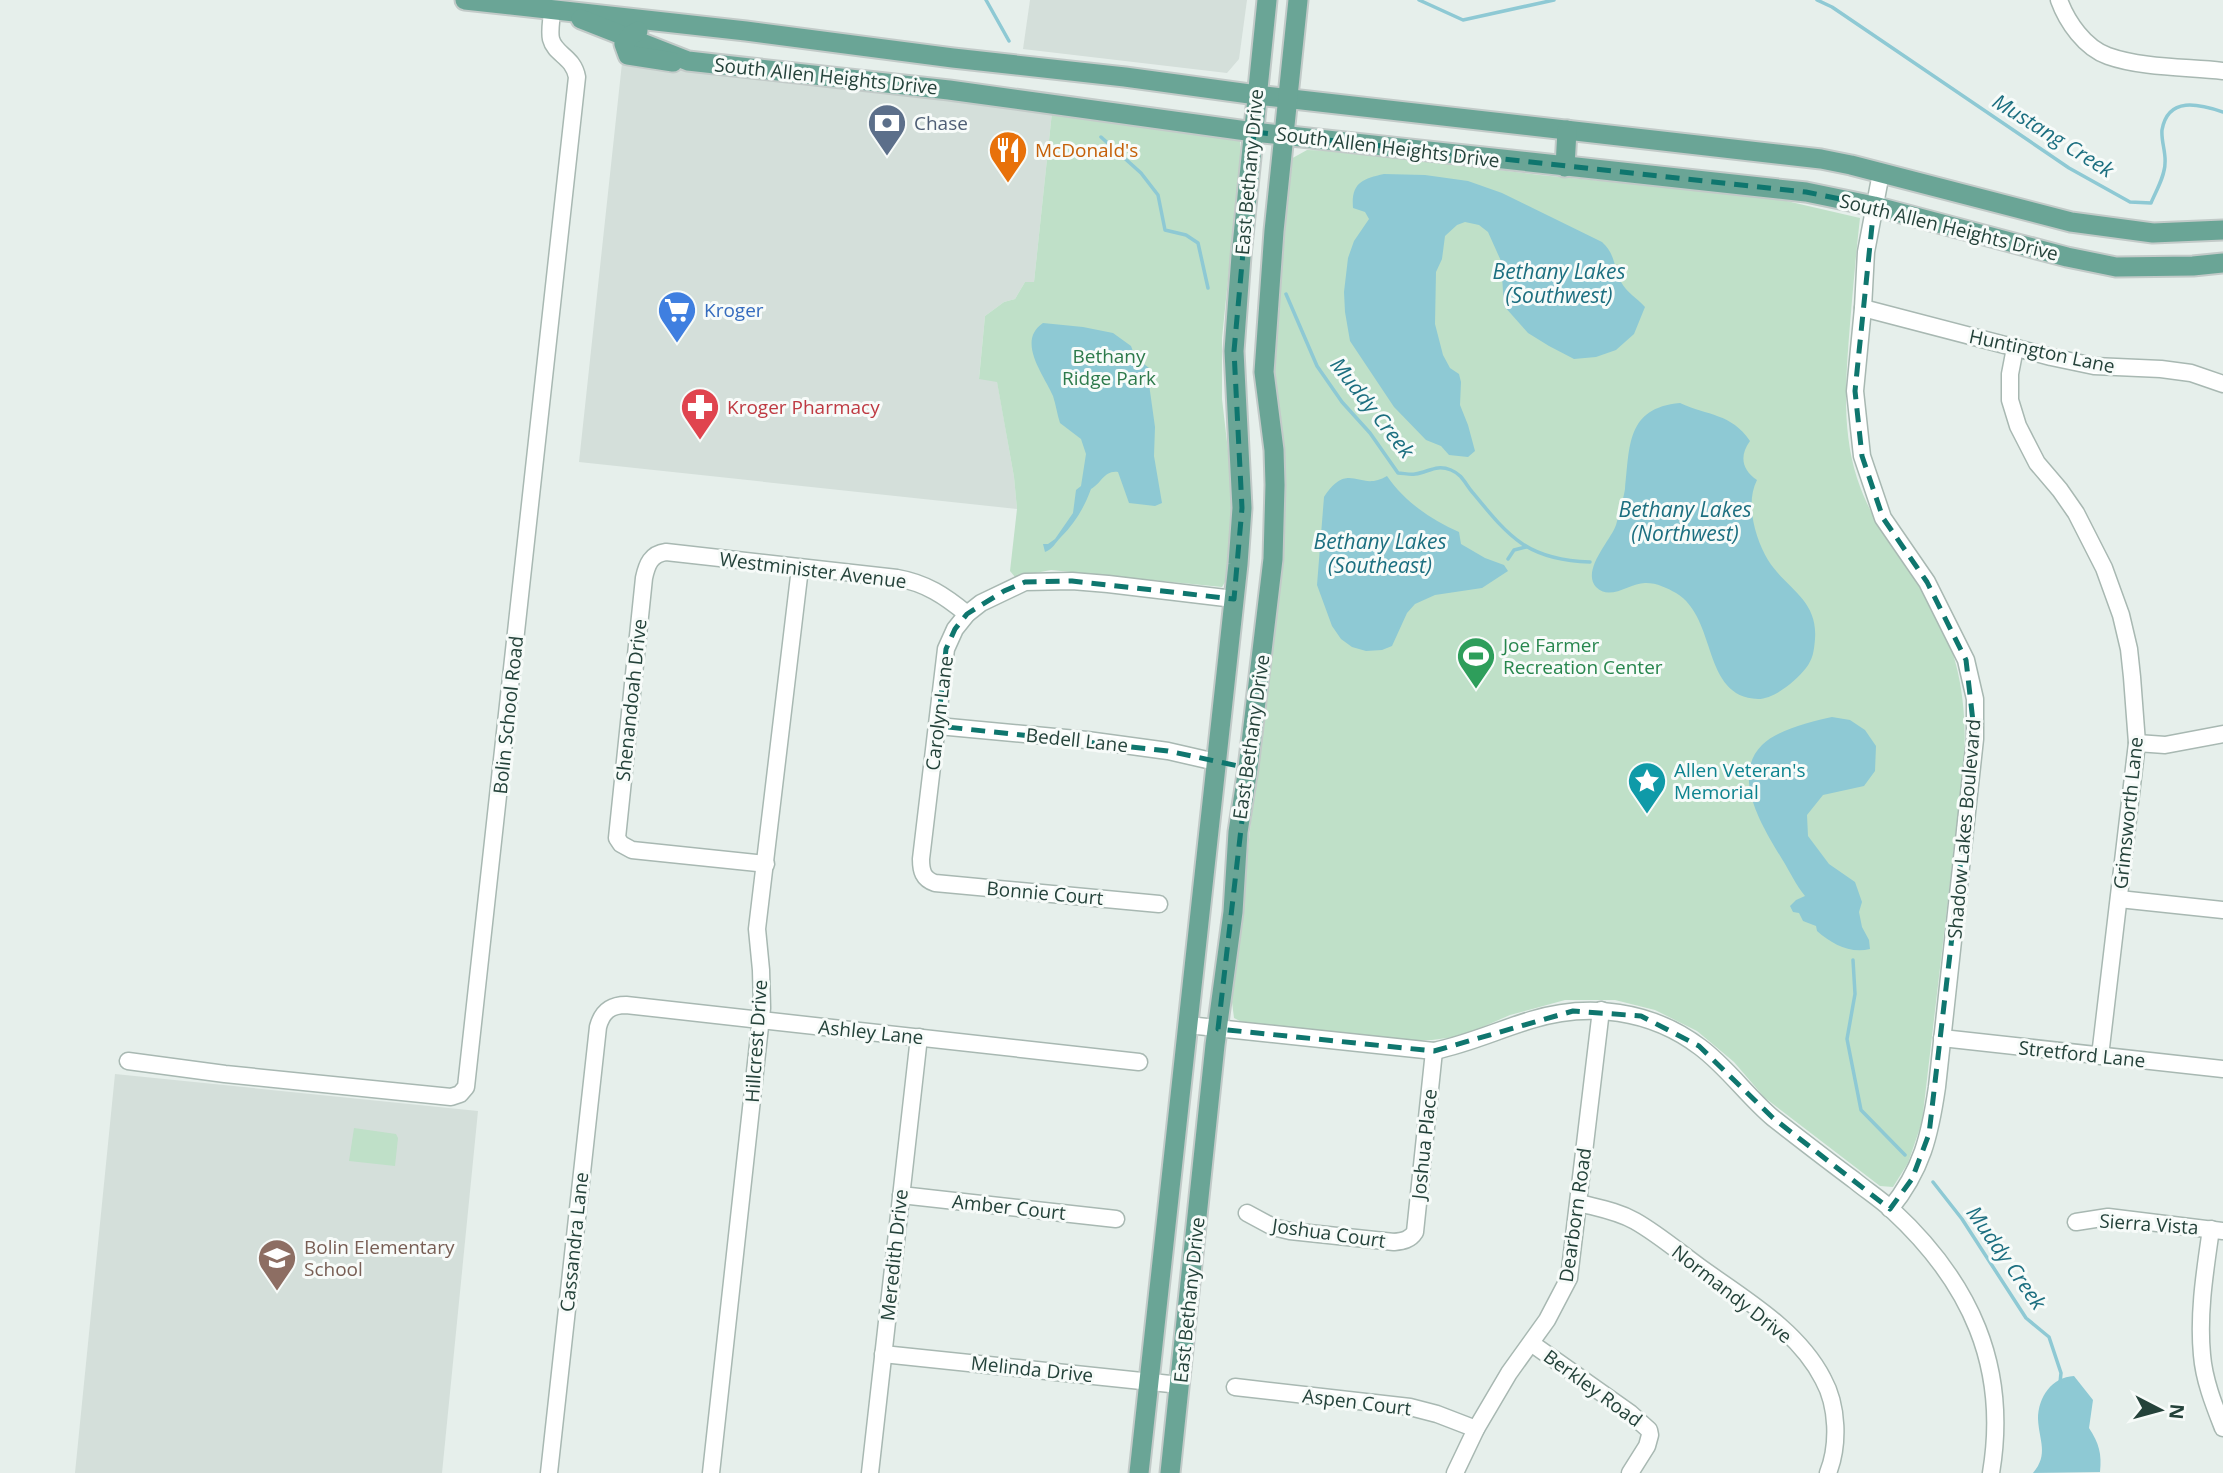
<svg xmlns="http://www.w3.org/2000/svg" width="2223" height="1473" viewBox="0 0 2223 1473" font-family="'Open Sans',sans-serif">
<style>
.built{fill:#d4dfda}
.green{fill:#bfe0c8}
.water{fill:#8ec9d4}
.lines{fill:none;stroke-linecap:round;stroke-linejoin:round}
.stream{stroke:#8ec9d4;stroke-width:3.5}
.minor-casing{stroke:#a8b8b2;stroke-width:19}
.major-casing{stroke:#c2cac8;stroke-width:23}
.minor{stroke:#fff;stroke-width:16}
.major{stroke:#6aa596;stroke-width:19}
.marked{fill:none;stroke:#0f766e;stroke-width:5;stroke-dasharray:14 9;stroke-linejoin:round}
.labels{text-anchor:middle;stroke-width:6;stroke-linejoin:round;paint-order:stroke}
.street-label{font-size:19px;fill:#24423a;stroke:#f7fbf9}
.service-label{font-size:19px;fill:#4e5e75;stroke:#f7fbf9;text-anchor:start}
.food-label{font-size:19px;fill:#c56008;stroke:#f7fbf9;text-anchor:start}
.shop-label{font-size:19px;fill:#366cbe;stroke:#f7fbf9;text-anchor:start}
.park-label{font-size:19px;fill:#2d7a4b;stroke:#f7fbf9}
.health-label{font-size:19px;fill:#be3a42;stroke:#f7fbf9;text-anchor:start}
.leisure-label{font-size:19px;fill:#27864d;stroke:#f7fbf9;text-anchor:start}
.culture-label{font-size:19px;fill:#0d838f;stroke:#f7fbf9;text-anchor:start}
.education-label{font-size:19px;fill:#785e54;stroke:#f7fbf9;text-anchor:start}
.water-label{font-size:21px;font-style:italic;fill:#1c6f80;stroke:#f7fbf9}
</style>
<rect width="100%" height="100%" fill="#e6efeb"/>
<g class="built">
<path d="M1030,0H1247L1239,59L1227,73L1023,49Z"/>
<path d="M622,63L1052,112L1034,282H1025L1015,299L1004,302L985,316L979,378L997,381L1014,477L1017,509L579,462Z"/>
<path d="M115,1074L478,1111L442,1473H75Z"/>
</g>
<g class="green">
<path d="M1052,112L1233,136L1240,141L1241,153L1222,338V399L1232,485V533L1228,577L1222,587L1051,570L1015,577L1010,571L1017,509L1014,477L997,382L979,379L985,316L1004,302L1015,299L1025,282H1034Z"/>
<path d="M1307,150L1338,151L1540,175L1769,197L1860,218C1856,253 1853,289 1850,324C1846,376 1841,427 1857,478C1872,524 1900,558 1927,597C1960,648 1969,711 1963,771L1922,1122L1908,1163L1893,1187L1880,1186L1782,1111L1764,1097L1734,1062L1697,1031L1655,1010L1615,1000H1565L1510,1015L1462,1036L1432,1040H1402L1244,1023L1234,1018L1232,1002L1281,534L1272,357L1289,160Z"/>
<path d="M354,1128L396,1134L398,1138L395,1166L349,1161Z"/>
</g>
<g class="water">
<path d="M1384,174L1425,175L1468,181L1502,193L1602,242C1616,255 1613,266 1621,282C1627,293 1637,298 1645,307L1634,334L1616,350L1596,357L1574,359L1549,346L1528,333L1504,306L1501,261L1488,232L1479,225L1465,222L1457,225L1445,236L1442,259L1436,272L1435,324L1443,355L1450,368L1459,374L1461,382L1460,405L1468,425L1475,451L1468,457L1449,455L1441,446L1426,440L1394,407L1350,341L1345,312L1344,292L1348,258L1354,241L1369,219L1365,212L1353,208C1351,183 1362,179 1384,174Z"/>
<path d="M1043,323L1083,327L1113,333L1131,346L1135,357L1149,368V384L1155,427L1154,456L1162,503L1155,506L1129,503L1118,472C1104,470 1101,484 1091,489C1084,508 1075,523 1061,537C1055,543 1053,549 1045,552L1043,544H1048L1055,539L1073,513L1076,490L1081,486L1086,454L1081,439L1060,423C1057,414 1056,405 1053,396C1044,375 1016,341 1043,323Z"/>
<path d="M1680,403C1708,416 1731,413 1750,441C1739,456 1742,470 1757,480C1745,503 1755,538 1768,560C1786,589 1818,599 1815,639C1814,651 1813,659 1806,668C1796,681 1774,699 1758,699C1701,697 1718,618 1676,593C1667,588 1657,583 1646,583C1631,582 1610,602 1596,587C1581,570 1611,540 1616,525C1619,513 1623,501 1625,489C1630,446 1626,408 1680,403Z"/>
<path d="M1387,476C1404,501 1431,520 1459,532L1461,544L1485,558L1504,565L1508,571L1482,588L1435,595L1415,604L1407,613L1392,646L1382,650L1366,651L1352,647L1341,639L1332,626L1317,585L1324,497C1349,459 1359,493 1387,476Z"/>
<path d="M1832,717L1850,720L1865,730L1876,746L1875,771L1864,786L1823,795L1807,815L1808,836L1829,864L1855,882L1862,902L1859,912L1862,927L1869,940L1870,949C1850,954 1832,944 1817,931L1816,926L1803,921L1799,913L1793,912L1790,906L1796,900L1805,896C1796,885 1790,872 1782,859C1764,829 1730,777 1762,745C1777,730 1812,721 1832,717Z"/>
<path d="M2074,1376L2093,1400L2089,1428C2099,1443 2102,1454 2100,1472L2033,1473C2049,1454 2039,1441 2038,1419C2038,1397 2052,1377 2074,1376Z"/>
</g>
<g class="lines">
<g class="stream">
<path d="M986,0L1009,41"/>
<path d="M1419,0L1463,20L1554,0"/>
<path d="M1817,0L1832,7L2069,168L2130,202L2151,203C2156,191 2165,176 2165,163C2166,152 2161,141 2162,130C2168,96 2199,104 2223,112"/>
<path d="M1101,137L1141,173L1158,195L1165,230L1186,235L1198,243L1208,288"/>
<path d="M1286,294L1317,366L1342,402L1370,433L1398,473C1403,473 1410,475 1415,474C1429,472 1436,464 1451,470C1463,475 1465,484 1473,493C1510,538 1528,560 1590,562"/>
<path d="M1508,559L1514,550L1526,547"/>
<path d="M1853,960L1855,994L1847,1039L1861,1110L1905,1155"/>
<path d="M1933,1182L1962,1219L2026,1318L2049,1337L2061,1373L2060,1383"/>
</g>
<g class="minor-casing">
<g id="minor">
<path d="M2059,0C2067,22 2085,48 2108,56C2142,68 2187,67 2223,71"/>
<path d="M1881,173L1866,252L1863,308L1855,391L1862,456L1883,518L1927,582L1966,660L1975,699V739L1937,1087C1930,1135 1922,1170 1890,1209"/>
<path d="M1863,308L2051,357L2094,366L2161,369L2191,373L2223,384"/>
<path d="M2015,348L2010,374V400L2018,426L2037,463L2060,490L2076,513L2104,568L2121,615L2129,649L2132,677L2137,743L2100,1056"/>
<path d="M938,726L1087,740L1168,751L1216,762"/>
<path d="M2137,743L2165,745L2223,734"/>
<path d="M766,864L632,850L621,844L617,838L644,578C647,564 651,554 666,552L897,578C926,583 945,596 967,614"/>
<path d="M2119,899L2223,910"/>
<path d="M1159,904L935,883C923,879 921,871 921,859L946,649L955,629L967,614L981,603L1025,582L1072,581L1108,584L1234,599"/>
<path d="M1188,1025L1434,1051C1468,1044 1498,1030 1531,1020C1589,1002 1651,1010 1700,1047C1727,1067 1747,1096 1773,1118C1800,1139 1827,1160 1854,1180C1866,1190 1880,1199 1892,1210C1970,1282 2009,1366 1991,1473"/>
<path d="M1942,1038L2223,1069"/>
<path d="M128,1061L225,1074L451,1097L460,1094L466,1087L577,77C573,56 555,55 551,39C549,30 552,19 552,9"/>
<path d="M901,1195L1116,1219"/>
<path d="M1579,1203C1598,1208 1617,1211 1635,1221C1658,1234 1679,1252 1701,1268C1744,1299 1798,1330 1823,1379C1838,1406 1839,1445 1828,1473"/>
<path d="M1247,1213L1273,1227L1290,1231L1394,1242C1403,1241 1410,1240 1415,1232L1434,1051"/>
<path d="M2076,1222L2108,1217L2223,1231"/>
<path d="M2211,1229C2205,1271 2198,1313 2202,1355C2204,1380 2214,1405 2223,1428"/>
<path d="M1531,1343L1630,1413L1649,1430L1650,1435L1647,1446L1630,1473"/>
<path d="M883,1354L1180,1385"/>
<path d="M1235,1387L1410,1407L1437,1414L1476,1429"/>
<path d="M549,1473L598,1027C602,1012 610,1005 626,1005L1139,1062"/>
<path d="M711,1473L762,1008L761,970L757,929L800,568"/>
<path d="M870,1473L919,1037"/>
<path d="M1455,1473L1476,1429L1509,1373L1547,1320L1569,1278L1601,1010"/>
</g>
</g>
<g class="major-casing">
<g id="major">
<path d="M465,0L746,31L953,58L1125,77L1257,95L1821,159L1851,165L2071,222L2153,233L2223,230"/>
<path d="M581,19L688,61L949,90L1254,132L1806,192L1874,206L2067,257L2116,267L2193,266L2223,263"/>
<path d="M638,31L631,35L624,44L628,55L673,62"/>
<path d="M1565,167L1567,130"/>
<path d="M1139,1473L1238,564L1242,508L1234,351L1241,256L1267,0"/>
<path d="M1170,1473L1215,1045L1233,912L1238,832L1248,768L1273,559L1275,485L1274,450L1264,372L1274,231L1298,0"/>
</g>
</g>
<use href="#minor" class="minor"/>
<use href="#major" class="major"/>
</g>
<path class="marked" d="M1254,132L1806,192L1874,206L1855,391L1862,456L1883,518L1927,582L1966,660L1975,739L1929,1134L1912,1179L1890,1209L1773,1118L1699,1046L1641,1016L1573,1011L1434,1051L1218,1029L1248,768L1168,751L938,726L946,649L955,629L967,614L1004,591L1025,582L1072,581L1234,599L1242,508L1234,351Z"/>
<defs>
<g id="bank-pin" transform="scale(2.0125)"><path d="M0 17L-7.5 6A9.5 9.5 0 1 1 7.5 6Z" fill="#5c6f8a" stroke="#f7fbf9"/><path d="M-6-4H6V4H-6ZM0-2.3a2.3 2.3 0 1 0 0 4.6a2.3 2.3 0 1 0 0-4.6Z" fill="#fff"/></g>
<g id="restaurant-pin" transform="scale(2.0125)"><path d="M0 17L-7.5 6A9.5 9.5 0 1 1 7.5 6Z" fill="#e8710a" stroke="#f7fbf9"/><path d="M-5-6h1v4h1v-4h1v4h1v-4h1v5L-1.5 .5V6h-2V.5L-5-1ZM5-6V6H3V1.5H1.5Q1.5-4 5-6Z" fill="#fff"/></g>
<g id="supermarket-pin" transform="scale(2.0125)"><path d="M0 17L-7.5 6A9.5 9.5 0 1 1 7.5 6Z" fill="#3f7fe0" stroke="#f7fbf9"/><path d="M-6-5.5h2.5l.6 2H6L4.5 2H-2.5L-4.4-4H-6ZM-1.5 3.2a1.3 1.3 0 1 0 .1 0ZM3 3.2a1.3 1.3 0 1 0 .1 0Z" fill="#fff"/></g>
<g id="pharmacy-pin" transform="scale(2.0125)"><path d="M0 17L-7.5 6A9.5 9.5 0 1 1 7.5 6Z" fill="#e0444e" stroke="#f7fbf9"/><path d="M-2-6h4v4h4v4h-4v4h-4v-4h-4v-4h4Z" fill="#fff"/></g>
<g id="stadium-pin" transform="scale(2.0125)"><path d="M0 17L-7.5 6A9.5 9.5 0 1 1 7.5 6Z" fill="#2e9e5b" stroke="#f7fbf9"/><path d="M0-5a6.5 5 0 1 0 0 10a6.5 5 0 1 0 0-10ZM-3.5-1.8h7v3.6h-7Z" fill="#fff"/></g>
<g id="sight-pin" transform="scale(2.0125)"><path d="M0 17L-7.5 6A9.5 9.5 0 1 1 7.5 6Z" fill="#0f9aa8" stroke="#f7fbf9"/><path d="M0-6L1.8-2.2L6-1.7L2.9 1.2L3.7 5.4L0 3.3L-3.7 5.4L-2.9 1.2L-6-1.7L-1.8-2.2Z" fill="#fff"/></g>
<g id="school-pin" transform="scale(2.0125)"><path d="M0 17L-7.5 6A9.5 9.5 0 1 1 7.5 6Z" fill="#8d6e63" stroke="#f7fbf9"/><path d="M0-5L7-2L0 1L-7-2ZM-4 1L0 2.5L4 1V4Q0 6-4 4Z" fill="#fff"/></g>
</defs>
<g fill-rule="evenodd">
<use href="#bank-pin" x="887" y="123"/>
<use href="#restaurant-pin" x="1008" y="150"/>
<use href="#supermarket-pin" x="677" y="310"/>
<use href="#pharmacy-pin" x="700" y="407"/>
<use href="#stadium-pin" x="1476" y="656"/>
<use href="#sight-pin" x="1647" y="781"/>
<use href="#school-pin" x="277" y="1258"/>
</g>
<g class="labels">
<g class="street-label">
<text transform="translate(826 76) rotate(6)" y="7">South Allen Heights Drive</text>
<text transform="translate(1388 147) rotate(7)" y="7">South Allen Heights Drive</text>
<text transform="translate(1249 172) rotate(-85)" y="7">East Bethany Drive</text>
<text transform="translate(1949 227) rotate(14)" y="7">South Allen Heights Drive</text>
<text transform="translate(2042 351) rotate(12)" y="7">Huntington Lane</text>
<text transform="translate(813 570) rotate(7)" y="7">Westminister Avenue</text>
<text transform="translate(631 700) rotate(-84)" y="7">Shenandoah Drive</text>
<text transform="translate(939 713) rotate(-83)" y="7">Carolyn Lane</text>
<text transform="translate(508 715) rotate(-84)" y="7">Bolin School Road</text>
<text transform="translate(1251 737) rotate(-82)" y="7">East Bethany Drive</text>
<text transform="translate(1077 740) rotate(6)" y="7">Bedell Lane</text>
<text transform="translate(2128 813) rotate(-84)" y="7">Grimsworth Lane</text>
<text transform="translate(1964 829) rotate(-85)" y="7">Shadow Lakes Boulevard</text>
<text transform="translate(1045 893) rotate(5)" y="7">Bonnie Court</text>
<text transform="translate(871 1032) rotate(6)" y="7">Ashley Lane</text>
<text transform="translate(756 1041) rotate(-86)" y="7">Hillcrest Drive</text>
<text transform="translate(2082 1054) rotate(6)" y="7">Stretford Lane</text>
<text transform="translate(1424 1144) rotate(-84)" y="7">Joshua Place</text>
<text transform="translate(1009 1207) rotate(6)" y="7">Amber Court</text>
<text transform="translate(1575 1215) rotate(-82)" y="7">Dearborn Road</text>
<text transform="translate(2149 1224) rotate(4)" y="7">Sierra Vista</text>
<text transform="translate(1329 1233) rotate(8)" y="7">Joshua Court</text>
<text transform="translate(574 1242) rotate(-84)" y="7">Cassandra Lane</text>
<text transform="translate(894 1255) rotate(-84)" y="7">Meredith Drive</text>
<text transform="translate(1732 1294) rotate(38)" y="7">Normandy Drive</text>
<text transform="translate(1189 1300) rotate(-84)" y="7">East Bethany Drive</text>
<text transform="translate(1032 1369) rotate(6)" y="7">Melinda Drive</text>
<text transform="translate(1593 1388) rotate(36)" y="7">Berkley Road</text>
<text transform="translate(1357 1402) rotate(7)" y="7">Aspen Court</text>
</g>
<g class="service-label">
<text x="914" y="130">Chase</text>
</g>
<g class="food-label">
<text x="1035" y="157">McDonald's</text>
</g>
<g class="shop-label">
<text x="704" y="317">Kroger</text>
</g>
<g class="park-label">
<text x="1109" y="363">Bethany<tspan x="1109" dy="22">Ridge Park</tspan></text>
</g>
<g class="health-label">
<text x="727" y="414">Kroger Pharmacy</text>
</g>
<g class="leisure-label">
<text x="1503" y="652">Joe Farmer<tspan x="1503" dy="22">Recreation Center</tspan></text>
</g>
<g class="culture-label">
<text x="1674" y="777">Allen Veteran's<tspan x="1674" dy="22">Memorial</tspan></text>
</g>
<g class="education-label">
<text x="304" y="1254">Bolin Elementary<tspan x="304" dy="22">School</tspan></text>
</g>
<g class="water-label">
<text transform="translate(2053 136) rotate(32)" y="7">Mustang Creek</text>
<text x="1559" y="279">Bethany Lakes<tspan x="1559" dy="24">(Southwest)</tspan></text>
<text transform="translate(1372 408) rotate(52)" y="7">Muddy Creek</text>
<text x="1685" y="517">Bethany Lakes<tspan x="1685" dy="24">(Northwest)</tspan></text>
<text x="1380" y="549">Bethany Lakes<tspan x="1380" dy="24">(Southeast)</tspan></text>
<text transform="translate(2006 1258) rotate(55)" y="7">Muddy Creek</text>
</g>
</g>
<g transform="translate(2160 1410) rotate(96)" stroke="#f7fbf9" stroke-width="5" paint-order="stroke">
<path d="M0-5L12 26L0 18L-12 26Z" fill="#24423a"/>
<text y="-10" font-size="19" font-weight="bold" text-anchor="middle" fill="#24423a">N</text>
</g>
</svg>
